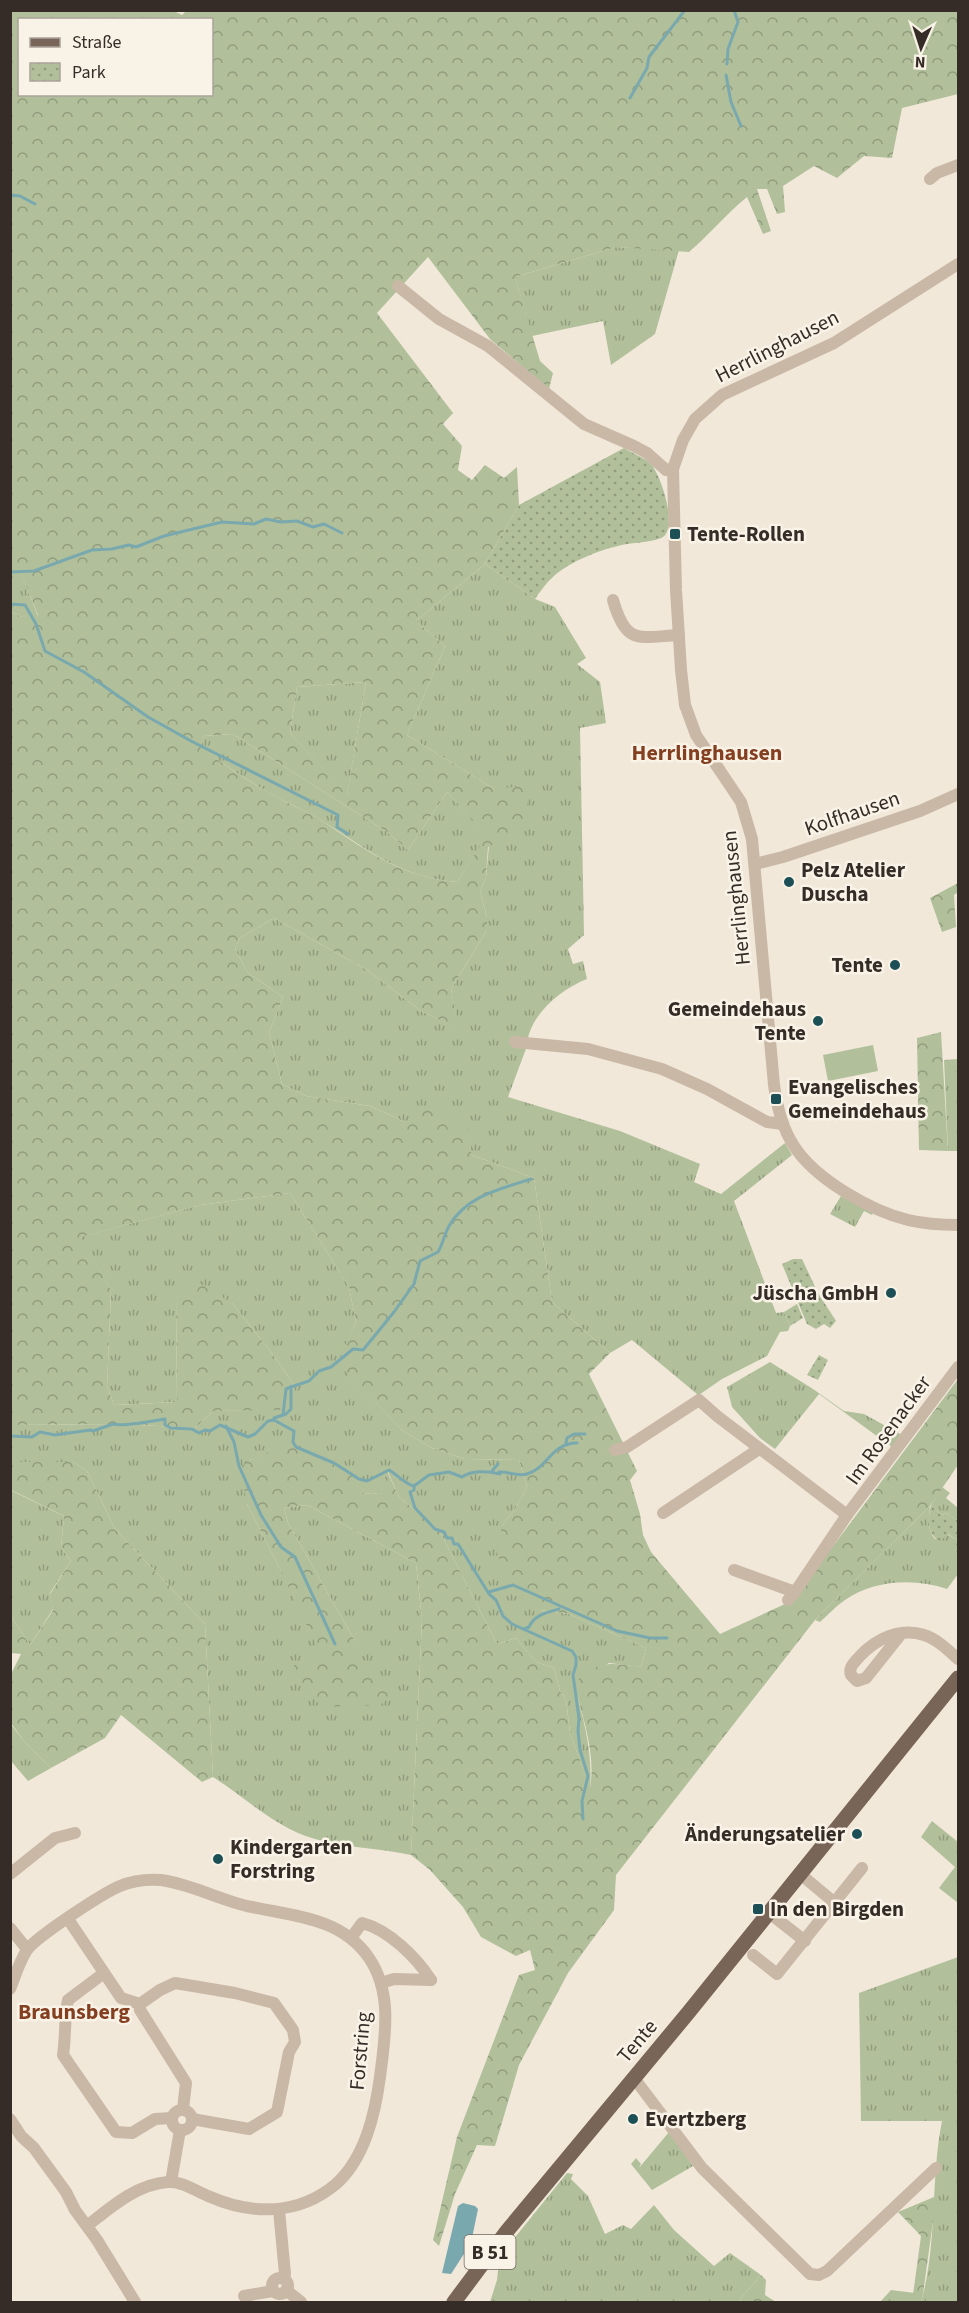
<svg xmlns="http://www.w3.org/2000/svg" width="969" height="2313" viewBox="0 0 969 2313" font-family="'Source Sans 3',sans-serif">
<style>
.grass{fill:url(#grass-tufts)}
.forest{fill:url(#forest-crowns);fill-rule:evenodd}
.park{fill:url(#park-dots)}
.pitch{fill:#b1c09a}
.water{fill:#79a9ae}
.lines{fill:none;stroke-linecap:round;stroke-linejoin:round}
.stream{stroke:#79a9ae;stroke-width:3}
.minor{stroke:#c9b8a6;stroke-width:12}
.major{stroke:#786558;stroke-width:15}
.poi-dot{fill:#1d4f57;stroke:#f9f2e6;stroke-width:2}
.labels{text-anchor:middle;stroke-width:5;stroke-linejoin:round;paint-order:stroke}
.shield{fill:#f9f2e6;stroke:#706760;stroke-width:1.5}
.shield-label{font-size:20px;font-weight:bold;fill:#362c27}
.street-label{font-size:21px;fill:#362c27;stroke:#f9f2e6}
.poi-label{font-size:21px;font-weight:bold;fill:#362c27;stroke:#f9f2e6;text-anchor:start}
.neighbourhood-label{font-size:22px;font-weight:bold;fill:#843e20;stroke:#f9f2e6}
</style>
<defs>
<pattern id="grass-tufts" width="24" height="20" patternUnits="userSpaceOnUse" patternTransform="scale(1.5)"><rect width="24" height="20" fill="#b1c09a"/><path d="M3 7l-1-3M5 7V3M7 7l1-3M15 17l-1-3M17 17v-4M19 17l1-3" fill="none" stroke="#919c7e"/></pattern>
<pattern id="forest-crowns" width="20" height="18" patternUnits="userSpaceOnUse" patternTransform="scale(1.5)"><rect width="20" height="18" fill="#b1c09a"/><path d="M2 6a3 3 0 1 1 6 0M12 15a3 3 0 1 1 6 0" fill="none" stroke="#919c7e"/></pattern>
<pattern id="park-dots" width="8" height="8" patternUnits="userSpaceOnUse" patternTransform="scale(1.5)"><rect width="8" height="8" fill="#b1c09a"/><path d="M2 2h.1M6 6h.1" fill="none" stroke="#919c7e" stroke-width="1.8" stroke-linecap="round"/></pattern>
</defs>
<rect width="100%" height="100%" fill="#f1e8da"/>
<g class="grass">
<path d="M616,247L679,250L655,334L611,365L603,321L532,336L515,277Z"/>
<path d="M485,564L535,599L555,607L586,658L577,664L600,682L606,723L580,728L584,935L568,949L573,964L583,961L587,979C561,989 528,1016 527,1046L508,1097L620,1131L700,1164L694,1182L721,1194L785,1143L792,1155L734,1201L776,1313L784,1312L790,1326L788,1331L780,1332L767,1356L722,1379L696,1397L697,1394L632,1340L610,1353L552,1302L534,1178L472,1155L466,1125L405,1122L370,1106L306,1096L282,1084L269,1033L283,997L248,973L235,949L240,938L274,918L367,970L421,1011L458,1028L451,989L487,930V918L480,891L486,878L494,789L407,735L445,646L416,621Z"/>
<path d="M19,568L38,616L22,617L11,612V572Z"/>
<path d="M366,682L347,796L290,733L297,687Z"/>
<path d="M233,734L387,832L408,850L447,792L488,835L457,882C395,877 365,846 314,816C301,808 286,803 273,795C248,781 224,764 200,748L204,736Z"/>
<path d="M958,1059V1151H948L944,1060Z"/>
<path d="M290,1193L349,1287L356,1322L338,1363L403,1431L432,1448L465,1459L519,1460L527,1487L515,1509L502,1526L540,1610L569,1614L646,1648L641,1667L609,1663L574,1685C584,1720 593,1753 590,1789L570,1733L566,1699L560,1691L554,1668L536,1662L516,1638L497,1644L439,1530L399,1497L388,1472L380,1494L361,1493L268,1453L249,1460L247,1504L281,1571L355,1661V1641L288,1523L284,1508L307,1505L416,1563L422,1620L411,1855C379,1848 346,1848 315,1839C274,1827 248,1799 213,1777L205,1624L115,1529L87,1471L73,1462H11L10,1425L120,1424L195,1428L214,1411L280,1409L295,1386L271,1352L232,1303L176,1296L177,1402L114,1405L107,1386L111,1290L80,1237L200,1205Z"/>
<path d="M841,1196L873,1213L872,1215L864,1211L855,1227L830,1214Z"/>
<path d="M770,1362L813,1389L844,1411L864,1414L902,1435L892,1447L819,1394L775,1449L760,1438L732,1407L727,1387Z"/>
<path d="M942,1487L950,1493L946,1498L958,1508V1521L946,1513L942,1515L931,1505Z"/>
<path d="M10,1490L64,1516L61,1547L71,1561L50,1593L53,1609L30,1645L11,1616Z"/>
<path d="M930,1506C929,1518 927,1530 935,1539L947,1534L957,1540L958,1574L947,1589C914,1578 874,1580 845,1600C836,1606 828,1615 820,1622L815,1620Z"/>
<path d="M10,1723L23,1740L51,1768L28,1781L11,1761Z"/>
<path d="M932,1821L958,1842V1903L939,1888L955,1867L921,1837Z"/>
<path d="M958,1957V2302H921C938,2243 930,2181 942,2121H861L859,1993Z"/>
<path d="M669,2132L693,2166L652,2190L631,2164L636,2158L641,2164L639,2168Z"/>
<path d="M567,2173L573,2174L571,2179L588,2196L605,2234L623,2225L631,2229L654,2205L674,2230L714,2266L730,2253L761,2275L740,2299L741,2302H490L497,2280L500,2256Z"/>
<path d="M891,2290L915,2293L912,2302H880Z"/>
</g>
<g class="forest">
<path d="M172,10L182,15L187,10L958,11V94L902,108L892,158L864,156L837,178L814,166L783,186L785,212L777,214L767,189H757L771,231L763,234L747,197C726,214 710,234 689,252L616,247L515,277L540,361L553,373L549,389L490,339L428,257L377,313L453,413L443,424L462,446L458,470L472,480L485,465L504,478L517,467L519,505L485,564L416,621L445,646L407,735L494,789L523,786L534,825L488,847L486,878L480,891L487,918V930L451,989L459,1029L421,1011L367,970L274,918L240,938L235,949L248,973L283,997L269,1033L282,1084L306,1096L370,1106L405,1122L429,1105L467,1125L472,1155L534,1178L552,1302L610,1353L589,1374L637,1471L630,1480L640,1514L643,1535L651,1552L720,1634L785,1604L801,1589L958,1379V1465L930,1506L815,1620L616,1875L614,1910L568,1973L519,2065L495,2146L477,2145L455,2194L439,2246L433,2240L457,2137L519,1975L535,1970L530,1950L516,1956L481,1937L463,1907L430,1870L411,1855L422,1620L416,1563L307,1505L284,1508L288,1523L355,1641V1661L398,1691L380,1705L321,1707L291,1667L320,1653L281,1571L247,1504L240,1468L249,1460L288,1444C313,1454 353,1463 361,1493L380,1494L387,1471L399,1497L439,1530L497,1644L516,1638L536,1662L554,1668L560,1691L566,1699L570,1733L590,1788C596,1755 583,1717 574,1685C594,1659 612,1663 641,1667L646,1648L569,1614L540,1610L516,1595L507,1582L497,1553L502,1526L515,1509L527,1487L519,1460L465,1459L432,1448L403,1431L337,1363L356,1322L349,1287L290,1193L200,1205L81,1237L111,1290L107,1386L114,1405L177,1402L176,1296L189,1277L232,1303L271,1352L295,1386L280,1410L214,1411L195,1428L120,1424L11,1425V612L22,617L38,615L19,569L11,572V11ZM20,20H212V94H20ZM366,682L347,795L290,733L297,687ZM233,734L387,832L408,850L447,792L487,835L457,882C398,877 364,848 316,817C303,809 288,804 275,796C249,782 225,765 201,748L204,736Z"/>
<path d="M958,883V892L954,895L956,927L942,932L930,898Z"/>
<path d="M941,1032L948,1151L919,1150L917,1038Z"/>
<path d="M11,1462H73L87,1471L115,1529L205,1624L213,1777L202,1782L121,1715L105,1738L51,1768L23,1740L11,1723V1674L21,1654L11,1653V1616L30,1645L53,1610L50,1594L71,1561L61,1547L64,1516L11,1490Z"/>
<path d="M934,2197L935,2207L923,2294L921,2302H912L921,2236L898,2212Z"/>
<path d="M761,2275L766,2280L765,2295L776,2302H741L740,2299Z"/>
</g>
<g class="park">
<path d="M624,448C632,453 645,458 651,464C661,475 678,527 663,537C657,541 635,543 627,544C604,548 569,561 552,578C545,584 540,592 535,599L485,564L519,505Z"/>
<path d="M793,1259H802L818,1293L836,1321L830,1328L824,1324L816,1329L807,1324L782,1264Z"/>
<path d="M797,1304L803,1318L790,1326L784,1312Z"/>
<path d="M819,1355L828,1360L818,1380L807,1375Z"/>
<path d="M931,1505L942,1515L946,1513L958,1521V1546L956,1545L957,1540L948,1534L940,1541C926,1534 928,1518 931,1505Z"/>
</g>
<path class="pitch" d="M873,1045L878,1071L828,1081L823,1055Z"/>
<path class="water" d="M463,2203L475,2206L478,2209L471,2243L451,2274L442,2273L458,2206Z"/>
<g class="lines">
<g class="stream">
<path d="M727,64L728,49L738,22L734,10"/>
<path d="M726,75L731,102L741,126"/>
<path d="M630,98L647,68L649,57L685,10"/>
<path d="M10,195L20,196L35,204"/>
<path d="M10,572L34,571L92,550L112,549L129,545L136,547L164,536L222,522L254,524L266,519L281,522L297,521L313,527L324,524L342,533"/>
<path d="M10,604L25,605L36,624L45,651L84,672L148,717L191,741L338,815L337,827L348,834"/>
<path d="M283,1415L286,1389L291,1387"/>
<path d="M274,1420V1418L286,1414L291,1409V1387L309,1381L319,1371L331,1367L353,1349L363,1350L394,1312L414,1284L420,1261L438,1252C443,1244 444,1235 449,1226C466,1196 500,1189 531,1179"/>
<path d="M226,1426L234,1442L239,1466L261,1515L281,1547L295,1557L335,1644"/>
<path d="M10,1436L32,1437L40,1432L55,1435L90,1430L93,1431L113,1424C123,1427 153,1421 165,1419V1425L171,1428L192,1429L199,1433L205,1430L210,1431L220,1425L248,1437L255,1434L268,1421L274,1420L294,1431L293,1442L296,1447L334,1463L359,1479L367,1481L389,1470C399,1476 405,1484 414,1486L429,1475L449,1472L462,1477C472,1470 488,1471 500,1474"/>
<path d="M566,1443L567,1438L574,1434H585"/>
<path d="M492,1471L498,1464"/>
<path d="M499,1472C508,1471 516,1477 527,1474C548,1468 551,1443 577,1443"/>
<path d="M414,1486V1490L410,1492L415,1508L435,1529L444,1532L447,1538H452L454,1544H458L489,1594L496,1600L503,1616L512,1624L572,1651L576,1657V1665L573,1675L579,1718L578,1731L580,1750L588,1776L582,1801L583,1819"/>
<path d="M489,1592L513,1585L617,1631L650,1638H667"/>
<path d="M524,1629L529,1627C534,1615 548,1612 559,1609"/>
</g>
<g class="minor">
<path d="M930,179L937,173L958,165"/>
<path d="M958,264L834,343L722,395L695,419L683,440L673,469L676,590L681,670L685,705L696,735L741,802L752,839L774,1085C777,1107 782,1128 794,1146C815,1179 871,1211 908,1220C925,1224 942,1225 958,1225"/>
<path d="M398,286L439,319L488,346L584,424L634,446L647,453L666,470L673,469"/>
<path d="M613,600C626,646 639,637 679,635"/>
<path d="M755,864L783,857L920,811L958,794"/>
<path d="M515,1042L588,1049L662,1069L707,1089L767,1122L783,1124"/>
<path d="M615,1450L627,1447L699,1400L717,1416L847,1515"/>
<path d="M663,1513L759,1449"/>
<path d="M734,1570L795,1592L788,1600"/>
<path d="M795,1592L847,1515L958,1367"/>
<path d="M901,1634L866,1678L857,1681L851,1675C848,1667 855,1662 860,1656C876,1639 900,1627 924,1635C937,1639 948,1650 958,1659"/>
<path d="M799,1873L835,1903"/>
<path d="M10,1874L55,1838L75,1833"/>
<path d="M768,1912L805,1941"/>
<path d="M68,1919L121,1998L140,2004"/>
<path d="M10,1928L27,1949"/>
<path d="M351,1938L362,1923C389,1930 416,1957 431,1980"/>
<path d="M753,1955L777,1974L862,1868"/>
<path d="M104,1973L68,2000C64,2019 66,2036 63,2055L116,2132L132,2133L155,2119L172,2118"/>
<path d="M381,1983L394,1979L431,1980"/>
<path d="M10,1989C15,1977 19,1962 27,1950C36,1937 103,1893 120,1886C132,1881 148,1879 161,1880C192,1884 221,1901 252,1907C294,1916 342,1918 369,1958C393,1993 385,2037 380,2077C375,2114 365,2158 336,2184C298,2216 251,2215 208,2196C196,2191 182,2181 168,2182C137,2184 111,2207 87,2226"/>
<path d="M140,2004L160,1990L175,1983L235,1993L274,2003L293,2030L295,2042L289,2052L277,2112L249,2129L192,2119"/>
<path d="M140,2004V2010L186,2083L183,2109"/>
<path d="M634,2078L702,2168L810,2274L819,2275L827,2271L936,2168"/>
<circle cx="182" cy="2120" r="10"/>
<path d="M10,2119L21,2136L34,2148L66,2192L75,2210L97,2240L135,2302"/>
<path d="M171,2182L180,2130"/>
<path d="M279,2210L285,2274L283,2279"/>
<circle cx="280" cy="2286" r="8"/>
<path d="M286,2290L301,2302"/>
<path d="M244,2296L273,2291"/>
</g>
<path class="major" d="M454,2302L507,2231L688,2013L958,1678"/>
</g>
<g class="poi-dot">
<rect x="669" y="528" width="12" height="12" rx="3"/>
<circle cx="789" cy="882" r="6"/>
<circle cx="895" cy="965" r="6"/>
<circle cx="818" cy="1021" r="6"/>
<rect x="770" y="1093" width="12" height="12" rx="3"/>
<circle cx="891" cy="1293" r="6"/>
<circle cx="857" cy="1834" r="6"/>
<circle cx="218" cy="1859" r="6"/>
<rect x="752" y="1903" width="12" height="12" rx="3"/>
<circle cx="633" cy="2119" r="6"/>
</g>
<g class="labels">
<rect class="shield" x="464.5" y="2235" width="51" height="34" rx="4.5"/>
<g class="shield-label">
<text x="490" y="2259">B 51</text>
</g>
<g class="street-label">
<text transform="translate(777 346) rotate(-27)" y="7">Herrlinghausen</text>
<text transform="translate(852 813) rotate(-19)" y="7">Kolfhausen</text>
<text transform="translate(736 898) rotate(-96)" y="7">Herrlinghausen</text>
<text transform="translate(888 1430) rotate(-54)" y="7">Im Rosenacker</text>
<text transform="translate(637 2041) rotate(-50)" y="7">Tente</text>
<text transform="translate(360 2051) rotate(-85)" y="7">Forstring</text>
</g>
<g class="poi-label">
<text x="687" y="541">Tente-Rollen</text>
<text x="801" y="877">Pelz Atelier<tspan x="801" dy="24">Duscha</tspan></text>
<text x="883" y="972" text-anchor="end">Tente</text>
<text x="806" y="1016" text-anchor="end">Gemeindehaus<tspan x="806" dy="24">Tente</tspan></text>
<text x="788" y="1094">Evangelisches<tspan x="788" dy="24">Gemeindehaus</tspan></text>
<text x="879" y="1300" text-anchor="end">Jüscha GmbH</text>
<text x="845" y="1841" text-anchor="end">Änderungsatelier</text>
<text x="230" y="1854">Kindergarten<tspan x="230" dy="24">Forstring</tspan></text>
<text x="770" y="1916">In den Birgden</text>
<text x="645" y="2126">Evertzberg</text>
</g>
<g class="neighbourhood-label">
<text x="707" y="760">Herrlinghausen</text>
<text x="74" y="2019">Braunsberg</text>
</g>
</g>
<rect width="969" height="2313" fill="none" stroke="#362c27" stroke-width="24"/>
<rect x="18" y="18" width="195" height="78" fill="#f9f2e6" stroke="#aba39a" stroke-width="1.5"/>
<rect x="30" y="38" width="30" height="9" fill="#786558" stroke="#aba39a" stroke-width="1.5"/>
<text x="72" y="48" font-size="18" fill="#362c27">Straße</text>
<rect x="30" y="63" width="30" height="18" fill="url(#park-dots)" stroke="#aba39a" stroke-width="1.5"/>
<text x="72" y="78" font-size="18" fill="#362c27">Park</text>
<g transform="translate(921 48) rotate(183)" stroke="#f9f2e6" stroke-width="4.5" paint-order="stroke">
<path d="M0-4.5L10 22L0 15L-10 22Z" fill="#362c27"/>
<text y="-9" font-size="16" font-weight="bold" text-anchor="middle" fill="#362c27">N</text>
</g>
</svg>
